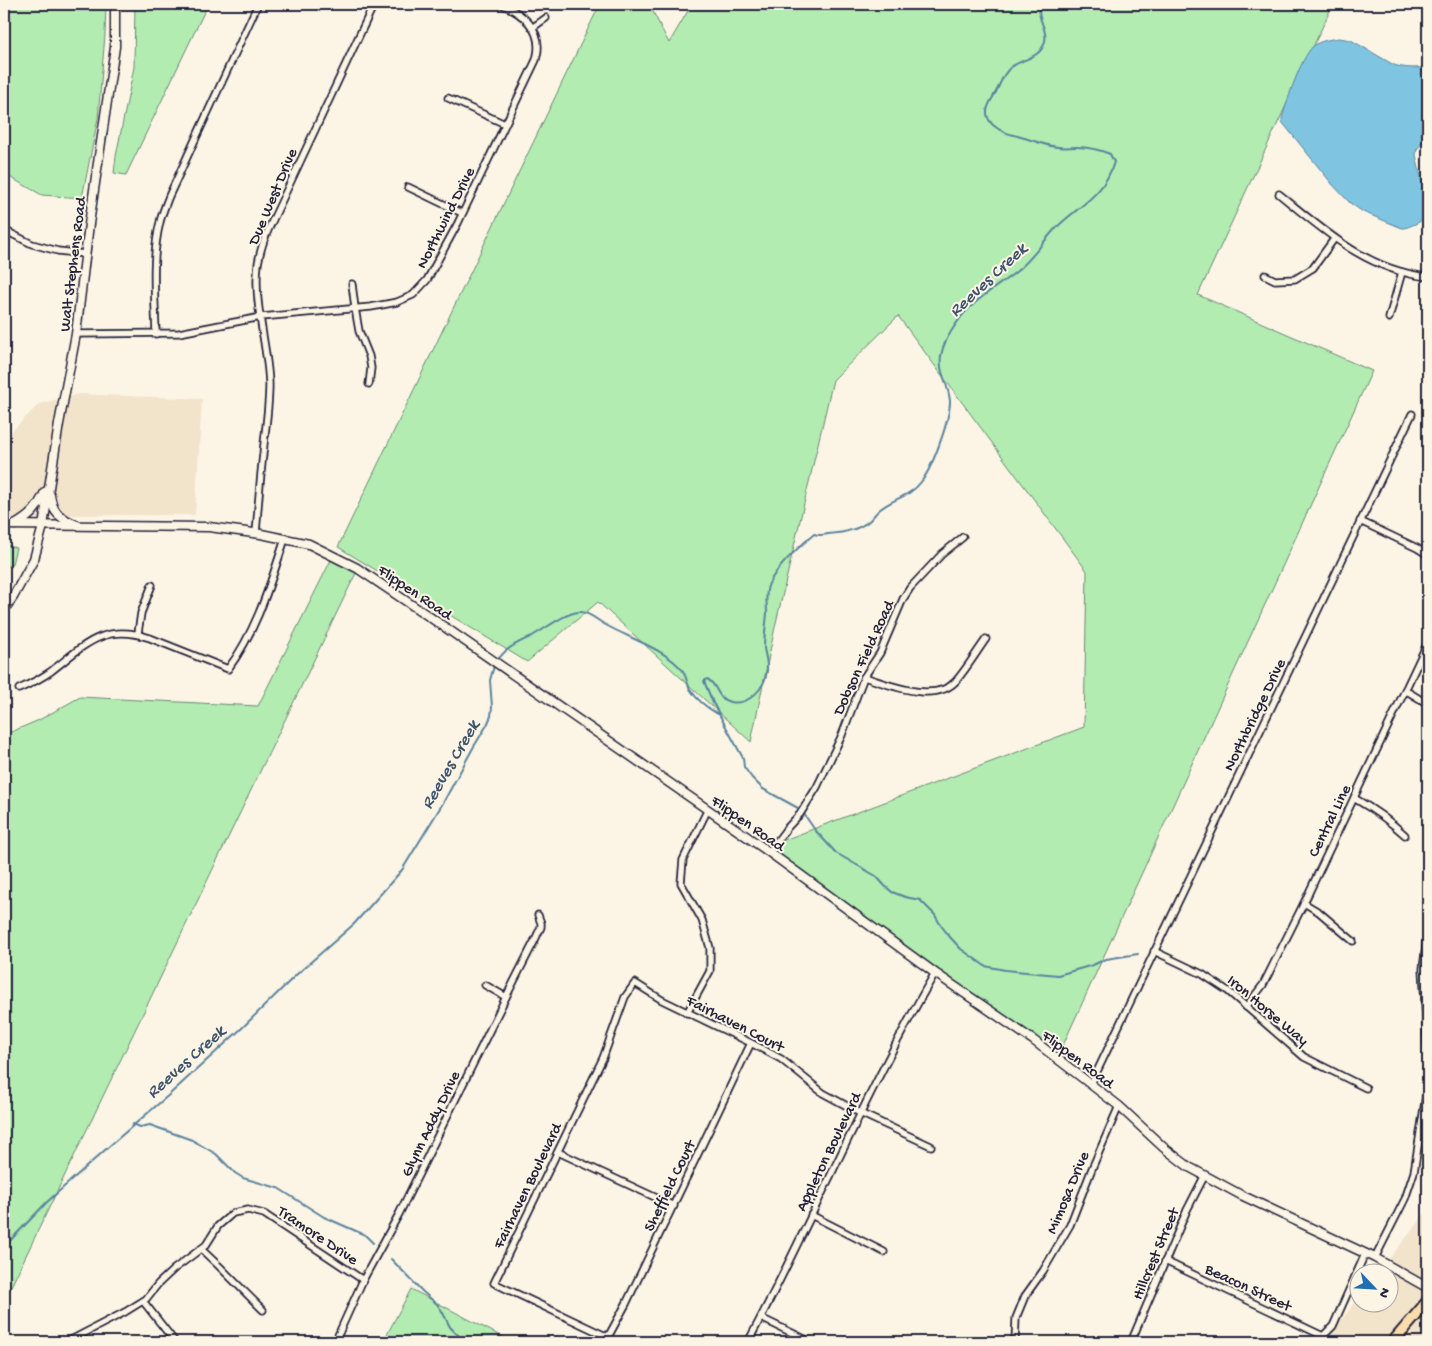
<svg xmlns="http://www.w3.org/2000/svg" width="1432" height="1346" viewBox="0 0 1432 1346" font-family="'Gochi Hand',sans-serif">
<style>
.built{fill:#f2e3cb}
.green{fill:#b2ecb1;stroke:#6a8776}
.water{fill:#7fc4e0;stroke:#5a839e}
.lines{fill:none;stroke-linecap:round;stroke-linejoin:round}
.stream{stroke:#5a839e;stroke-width:2}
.street-casing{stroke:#22223b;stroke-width:9}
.secondary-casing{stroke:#22223b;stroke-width:11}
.highway-casing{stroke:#22223b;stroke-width:14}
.street{stroke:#fcf5e5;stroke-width:5.5}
.secondary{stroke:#fcf5e5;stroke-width:8}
.highway{stroke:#fbddab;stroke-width:10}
.labels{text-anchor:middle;stroke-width:4;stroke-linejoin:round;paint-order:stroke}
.street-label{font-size:16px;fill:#22223b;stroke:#fcf5e5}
.water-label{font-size:18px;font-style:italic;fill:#3e536d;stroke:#fcf5e5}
</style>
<rect width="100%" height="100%" fill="#fcf5e5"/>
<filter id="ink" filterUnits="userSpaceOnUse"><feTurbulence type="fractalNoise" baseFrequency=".02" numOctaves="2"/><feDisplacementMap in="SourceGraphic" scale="10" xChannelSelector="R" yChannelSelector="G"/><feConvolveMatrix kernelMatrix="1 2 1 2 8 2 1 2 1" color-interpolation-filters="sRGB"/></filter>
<g filter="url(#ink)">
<g class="built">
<path d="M79,394L202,399L195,515H60L24,520L4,517V444L13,430L39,404Z"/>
<path d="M1428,1210V1342H1324L1359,1297L1360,1304H1390V1274L1378,1273Z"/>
</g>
<g class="green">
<path d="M4,4H106L105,35L98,118L82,198L42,195L4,174Z"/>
<path d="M135,4H208L126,175L114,173L116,156L134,67Z"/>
<path d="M600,4H649L669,43L692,4H1333L1198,295L1372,371L1058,1056L760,849L1084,727L1087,571L898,316L833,380L775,627L751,742L598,602L527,662L338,547Z"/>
<path d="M4,544L16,548L12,564L4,568Z"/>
<path d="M332,558L357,571L4,1301V735L39,720L80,697L258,706Z"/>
<path d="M1428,934V1083L1422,1007L1423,947Z"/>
<path d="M411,1289L512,1342H383Z"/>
</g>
<path class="water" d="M1339,38L1351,40L1394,65C1407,69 1416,68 1428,67V137L1417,149L1416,155L1428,208C1428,221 1415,224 1405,228H1402L1363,212L1350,203L1332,184L1282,122V118C1287,102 1302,52 1316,44C1323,40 1332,39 1339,38Z"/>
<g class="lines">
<g class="stream">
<path d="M1040,4C1036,20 1048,28 1045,41C1041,59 1022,58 1010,68C1003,74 1001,82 997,90C991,102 980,112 993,125C1001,132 1010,134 1021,137C1033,140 1045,146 1058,147C1064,148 1070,147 1077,147C1088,147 1100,150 1110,154L1114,162C1104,196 1078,206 1055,229C1042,243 1032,259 1017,271C999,286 976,298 961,317C950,332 936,352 942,372C945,382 949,390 950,401C950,419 933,467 921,482C910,497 891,499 878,511C875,514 873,517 870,520C859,530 843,533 828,534C823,535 819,536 814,534C800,546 774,570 768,586C765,595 767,604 767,613C766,625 764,636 764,648C765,655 768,663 767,671C765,688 749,706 730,702C716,699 718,684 707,679L704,681L713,703L743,758L744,767L752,778L763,789L798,808L804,814L815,830L836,853L876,876L885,886L892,892L905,897L920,900L935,915L940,924L949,936L961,949L985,966L1005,970L1058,975L1093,965L1106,959L1138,954"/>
<path d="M497,661C500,657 503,653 507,650C514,644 522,641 530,637C543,631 566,611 581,612C590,613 597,620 604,624C628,638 666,649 683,671C686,676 687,683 690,689C697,700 707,708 718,714"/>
<path d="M133,1124L140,1127L150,1125L192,1140L216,1154L235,1173L243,1178L278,1188L324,1217L365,1235L373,1243"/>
<path d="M4,1247L47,1202L114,1142L170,1094L241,1029L296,975L354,924L402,870L443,803L473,748L487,725L491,716L492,707L490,680L494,666"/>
<path d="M391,1259L423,1292L437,1304L442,1311L450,1327L465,1342"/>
</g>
<g class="street-casing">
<g id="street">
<path d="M532,28L546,18"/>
<path d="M448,98L505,124"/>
<path d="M408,187L462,213"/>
<path d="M1279,194C1325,231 1366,270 1428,277"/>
<path d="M4,230L32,244L58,251L85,254"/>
<path d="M1265,275L1275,280L1295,279L1313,268L1334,239"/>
<path d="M352,284L355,308L359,331L369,356L371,368L369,384"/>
<path d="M1389,318L1402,272"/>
<path d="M76,334L179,333L261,317L371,307L397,302L413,295L427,280L458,223L536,60C537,56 538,52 538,48C539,25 519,12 501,4"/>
<path d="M156,334C155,297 151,258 160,222C162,213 166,204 169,196L258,4"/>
<path d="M1360,521L1417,548L1428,555"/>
<path d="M256,534C258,507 260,480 263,454C265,431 269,408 269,385C268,346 253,304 258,264C260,251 264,239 269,228L374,4"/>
<path d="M138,633L141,613L152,585"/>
<path d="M864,677C890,685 935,704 956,681C967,668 976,653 986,639"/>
<path d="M19,689C30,684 40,679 50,672C84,646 103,622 150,638L228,669C257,630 270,584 285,539"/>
<path d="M1405,690L1428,704"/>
<path d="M1354,798C1373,809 1389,820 1405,835"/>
<path d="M769,852L787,828L800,814L817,787L842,735L864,677L880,653L903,599L910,588L942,554L963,537"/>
<path d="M1304,903L1319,912L1353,941"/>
<path d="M1428,927L1423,969L1428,1057"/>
<path d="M1154,951L1202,974L1228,991L1304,1057L1366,1088"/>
<path d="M485,985L506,997"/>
<path d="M1246,1007L1263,985L1304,903L1428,642"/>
<path d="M687,1013L710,971V948L702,920L681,883L683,860L707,811"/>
<path d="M751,1043L626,1304L608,1337L494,1283L603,1058L625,997L635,983L662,1000L751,1043L781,1059L823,1093L860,1113L931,1146"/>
<path d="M1091,1084L1412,414"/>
<path d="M558,1152L674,1206"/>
<path d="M811,1215L884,1252"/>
<path d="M201,1249L218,1265L263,1310"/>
<path d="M1375,1258L1405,1199L1414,1172L1428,1082"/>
<path d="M1165,1261L1323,1336L1333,1326L1365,1254"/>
<path d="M143,1301L175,1342"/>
<path d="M761,1318L811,1342"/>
<path d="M67,1342L125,1312L146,1299L158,1284L174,1269L206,1245L218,1226L233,1213L248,1210L264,1214L363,1280"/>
<path d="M335,1342L363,1280L399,1214L506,997L534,942L541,927V923L538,915"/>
<path d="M748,1342C813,1220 865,1093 935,973"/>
<path d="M1015,1342L1016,1318L1025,1296L1043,1271L1070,1225L1093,1166L1119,1106"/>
<path d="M1131,1342L1187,1210L1205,1175"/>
</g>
</g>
<g class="secondary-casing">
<g id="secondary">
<path d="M50,495C53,514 60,518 77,525"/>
<path d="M4,525L209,527L261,534L309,544L357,568L449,630L769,852L935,973L1033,1040L1119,1106L1163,1147L1189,1167L1241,1195L1375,1258L1428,1288"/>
<path d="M15,525C31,516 37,509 45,492"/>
<path d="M4,610L13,597L34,559L43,526L59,424L76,334L89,224L115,47V4"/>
</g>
</g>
<g class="highway-casing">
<path id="highway" d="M1393,1342L1428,1301"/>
</g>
<use href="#street" class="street"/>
<use href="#secondary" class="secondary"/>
<use href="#highway" class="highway"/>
</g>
</g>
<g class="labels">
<g class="street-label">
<text transform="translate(271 196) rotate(-67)" y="6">Due West Drive</text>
<text transform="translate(444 217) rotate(-63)" y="6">Northwind Drive</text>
<text transform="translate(71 264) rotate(-83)" y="6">Walt Stephens Road</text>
<text transform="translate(416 591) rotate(34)" y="6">Flippen Road</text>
<text transform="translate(862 657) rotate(-65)" y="6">Dobson Field Road</text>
<text transform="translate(1253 714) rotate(-64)" y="6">Northbridge Drive</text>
<text transform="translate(1328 820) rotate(-64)" y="6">Central Line</text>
<text transform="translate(749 822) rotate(35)" y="6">Flippen Road</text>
<text transform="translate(1269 1009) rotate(40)" y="6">Iron Horse Way</text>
<text transform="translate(736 1022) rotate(27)" y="6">Fairhaven Court</text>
<text transform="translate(1079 1058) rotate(37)" y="6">Flippen Road</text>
<text transform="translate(429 1123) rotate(-64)" y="6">Glynn Addy Drive</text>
<text transform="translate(827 1151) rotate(-64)" y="6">Appleton Boulevard</text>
<text transform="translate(526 1185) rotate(-64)" y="6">Fairhaven Boulevard</text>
<text transform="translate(668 1185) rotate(-64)" y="6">Sheffield Court</text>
<text transform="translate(1066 1192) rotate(-67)" y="6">Mimosa Drive</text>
<text transform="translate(319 1234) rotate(34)" y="6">Tramore Drive</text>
<text transform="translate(1154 1253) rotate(-67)" y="6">Hillcrest Street</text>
<text transform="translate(1249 1286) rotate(25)" y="6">Beacon Street</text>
</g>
<g class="water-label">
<text transform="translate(987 279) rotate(-43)" y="6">Reeves Creek</text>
<text transform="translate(449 764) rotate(-60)" y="6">Reeves Creek</text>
<text transform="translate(185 1061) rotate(-42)" y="6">Reeves Creek</text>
</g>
</g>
<rect width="1432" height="1346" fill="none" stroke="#fcf5e5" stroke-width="20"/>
<rect x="10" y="10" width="1412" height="1326" fill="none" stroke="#22223b" stroke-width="2" filter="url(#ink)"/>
<g transform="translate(1374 1288) rotate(115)"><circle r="24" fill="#fcf5e5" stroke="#a5a1a1"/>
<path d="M0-4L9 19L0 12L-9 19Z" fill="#1f6fb2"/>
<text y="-8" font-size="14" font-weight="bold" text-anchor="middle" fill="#22223b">N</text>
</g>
</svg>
